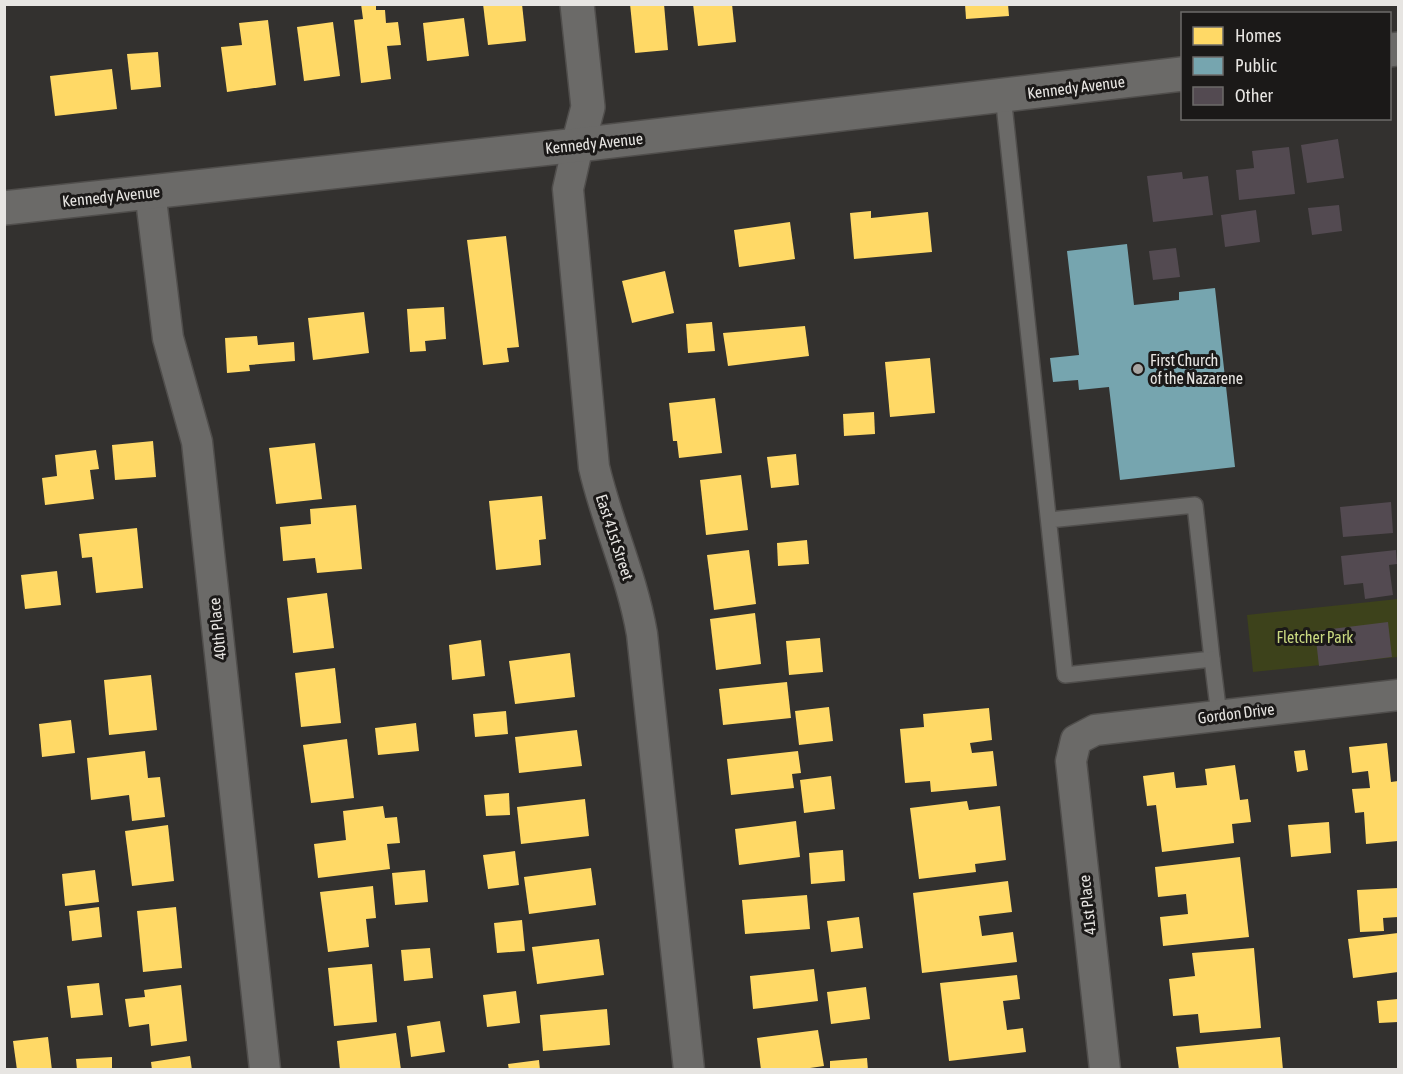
<svg xmlns="http://www.w3.org/2000/svg" width="1403" height="1074" viewBox="0 0 1403 1074" font-family="'Asap Condensed',sans-serif">
<style>
.green{fill:#3d421b}
.homes{fill:#ffd966}
.public{fill:#76a5af}
.building{fill:#534a51}
.lines{fill:none;stroke-linecap:round;stroke-linejoin:round}
.service-casing{stroke:#504e4c;stroke-width:18}
.minor-casing{stroke:#504e4c;stroke-width:33}
.tertiary-casing{stroke:#504e4c;stroke-width:36}
.service{stroke:#6b6a68;stroke-width:15}
.minor{stroke:#6b6a68;stroke-width:30}
.tertiary{stroke:#6b6a68;stroke-width:33}
.poi-dot{fill:#a8a6a3;stroke:#1b1918;stroke-width:2}
.labels{text-anchor:middle;stroke-width:6;stroke-linejoin:round;paint-order:stroke}
.street-label{font-size:16px;fill:#e7e5e2;stroke:#1b1918}
.poi-label{font-size:16px;fill:#e7e5e2;stroke:#1b1918;text-anchor:start}
.park-label{font-size:16px;fill:#cad981;stroke:#1b1918}
</style>
<rect width="100%" height="100%" fill="#33312f"/>
<path class="green" d="M1398,599V657L1253,672L1247,615Z"/>
<g class="homes">
<path d="M361,4H376V10H385L386,23L398,22L401,45L387,46L391,79L361,83L354,20L363,19Z"/>
<path d="M483,4H522L526,41L488,45Z"/>
<path d="M630,4H664L668,50L635,53Z"/>
<path d="M693,4H732L736,42L698,46Z"/>
<path d="M965,4H1008L1009,16L966,19Z"/>
<path d="M464,18L469,56L427,61L423,23Z"/>
<path d="M268,20L276,85L227,92L221,47L242,45L239,23Z"/>
<path d="M333,22L340,76L304,81L297,27Z"/>
<path d="M158,52L161,87L131,90L127,54Z"/>
<path d="M112,69L117,109L55,116L50,76Z"/>
<path d="M871,211V218L928,212L932,252L854,259L850,213Z"/>
<path d="M790,222L795,259L739,267L734,230Z"/>
<path d="M506,236L519,347L507,348L509,362L483,365L467,240Z"/>
<path d="M665,271L674,313L632,323L622,281Z"/>
<path d="M444,307L446,339L425,341L426,351L410,352L407,309Z"/>
<path d="M364,312L369,353L313,360L308,318Z"/>
<path d="M712,322L715,351L688,353L686,324Z"/>
<path d="M805,326L809,356L728,366L723,333Z"/>
<path d="M257,336L258,345L294,342L295,361L249,365L250,371L227,373L225,338Z"/>
<path d="M930,358L935,413L890,417L885,362Z"/>
<path d="M715,398L722,453L679,458L677,441H673L669,403Z"/>
<path d="M874,412L875,434L844,436L843,414Z"/>
<path d="M153,441L156,477L115,480L112,445Z"/>
<path d="M315,443L322,499L276,504L269,448Z"/>
<path d="M96,450L99,469L90,470L94,499L45,505L42,478L57,476L55,455Z"/>
<path d="M796,454L799,485L771,488L767,457Z"/>
<path d="M741,475L748,530L706,535L700,480Z"/>
<path d="M542,496L546,539L539,540L541,565L496,570L489,501Z"/>
<path d="M356,505L362,569L317,573L315,558L283,561L280,527L311,524L310,509Z"/>
<path d="M137,528L143,588L96,593L92,557L82,558L79,534Z"/>
<path d="M807,540L809,564L778,566L777,543Z"/>
<path d="M749,550L756,604L714,610L707,555Z"/>
<path d="M57,571L61,605L25,609L21,575Z"/>
<path d="M327,593L334,648L293,653L287,598Z"/>
<path d="M755,613L761,664L716,670L710,619Z"/>
<path d="M820,638L823,672L789,675L786,641Z"/>
<path d="M481,640L485,676L452,680L449,645Z"/>
<path d="M570,653L575,697L515,704L509,661Z"/>
<path d="M335,668L341,723L301,727L295,673Z"/>
<path d="M151,675L157,730L109,735L104,680Z"/>
<path d="M787,682L791,718L723,725L719,689Z"/>
<path d="M829,707L833,741L799,745L795,711Z"/>
<path d="M989,708L992,740L970,743L972,753L993,751L997,786L931,792L930,781L905,783L900,729L924,727L923,714Z"/>
<path d="M506,711L508,734L475,737L473,714Z"/>
<path d="M71,720L75,753L42,757L39,724Z"/>
<path d="M416,723L419,751L378,755L375,728Z"/>
<path d="M577,730L582,766L519,773L515,737Z"/>
<path d="M347,739L354,798L311,803L303,745Z"/>
<path d="M1387,743L1391,782L1398,781V841L1366,844L1364,812L1355,813L1352,789L1370,788L1368,771L1352,773L1349,747Z"/>
<path d="M1305,750L1308,770L1297,772L1294,751Z"/>
<path d="M145,751L148,778L160,777L165,817L132,821L129,795L91,800L87,758Z"/>
<path d="M798,751L801,773L792,774L794,788L731,795L727,759Z"/>
<path d="M1235,765L1240,800L1248,799L1251,822L1232,824L1234,843L1162,852L1156,805L1147,806L1143,776L1174,772L1176,788L1207,785L1205,769Z"/>
<path d="M831,776L835,809L804,813L800,780Z"/>
<path d="M509,793L510,815L486,816L484,795Z"/>
<path d="M585,799L589,836L521,844L517,807Z"/>
<path d="M967,801L969,810L1000,806L1006,860L975,864L976,872L919,879L910,808Z"/>
<path d="M383,806L385,818L397,817L400,843L387,844L390,869L318,878L314,844L346,840L343,811Z"/>
<path d="M796,821L800,857L739,865L735,829Z"/>
<path d="M1329,822L1331,853L1291,857L1288,825Z"/>
<path d="M168,825L174,881L132,886L125,831Z"/>
<path d="M843,850L845,881L811,884L809,853Z"/>
<path d="M515,851L519,885L488,889L483,855Z"/>
<path d="M1240,857L1249,937L1163,946L1160,917L1188,914L1186,894L1158,897L1155,867Z"/>
<path d="M591,868L596,905L529,914L524,877Z"/>
<path d="M95,870L99,902L65,906L62,874Z"/>
<path d="M425,870L428,902L395,905L392,873Z"/>
<path d="M1008,881L1012,912L979,916L982,936L1013,932L1017,962L922,973L913,893Z"/>
<path d="M373,886L376,918L366,919L369,947L328,952L320,892Z"/>
<path d="M1398,888V917L1383,918L1384,931L1360,932L1357,890Z"/>
<path d="M807,895L810,929L745,934L742,900Z"/>
<path d="M99,907L102,937L72,941L69,911Z"/>
<path d="M176,907L182,968L143,972L137,911Z"/>
<path d="M859,917L863,948L831,952L827,921Z"/>
<path d="M522,920L525,951L497,953L494,923Z"/>
<path d="M1398,933V972L1353,978L1348,939Z"/>
<path d="M599,939L604,975L537,984L532,947Z"/>
<path d="M430,948L433,978L404,981L401,950Z"/>
<path d="M1254,948L1261,1028L1200,1033L1198,1014L1173,1016L1169,979L1195,976L1192,953Z"/>
<path d="M372,964L377,1022L334,1026L328,968Z"/>
<path d="M814,969L818,1001L753,1009L750,976Z"/>
<path d="M1017,975L1020,999L1003,1001L1007,1030L1023,1028L1026,1052L949,1061L940,983Z"/>
<path d="M99,983L103,1015L71,1018L67,986Z"/>
<path d="M181,985L187,1041L151,1046L149,1024L129,1027L125,999L145,997L144,990Z"/>
<path d="M866,987L870,1019L831,1024L827,992Z"/>
<path d="M516,991L520,1023L487,1027L483,995Z"/>
<path d="M1398,999V1022L1379,1023L1377,1001Z"/>
<path d="M607,1009L610,1045L543,1051L540,1015Z"/>
<path d="M440,1021L445,1052L411,1057L407,1026Z"/>
<path d="M818,1030L824,1066L796,1070H761L757,1038Z"/>
<path d="M396,1033L401,1070H340L337,1041Z"/>
<path d="M48,1037L52,1070H17L13,1041Z"/>
<path d="M1280,1037L1283,1070H1179L1176,1047Z"/>
<path d="M190,1056L192,1070H152L151,1062Z"/>
<path d="M112,1057V1070H77L76,1059Z"/>
<path d="M867,1058L868,1070H830V1061Z"/>
<path d="M539,1060L540,1070H509L508,1064Z"/>
</g>
<path class="public" d="M1127,244L1134,305L1179,300V292L1215,288L1235,467L1120,480L1109,387L1079,390L1078,380L1053,382L1050,358L1079,355L1067,251Z"/>
<g class="building">
<path d="M1338,139L1344,178L1307,183L1301,145Z"/>
<path d="M1289,147L1295,194L1239,200L1236,170L1254,168L1252,151Z"/>
<path d="M1182,172L1183,179L1208,176L1213,215L1153,222L1147,176Z"/>
<path d="M1339,205L1342,231L1312,235L1308,208Z"/>
<path d="M1256,210L1260,242L1225,247L1221,215Z"/>
<path d="M1176,248L1180,277L1153,280L1149,251Z"/>
<path d="M1391,502L1393,533L1343,537L1340,507Z"/>
<path d="M1396,550L1397,564L1389,565L1393,595L1365,599L1363,583L1344,585L1341,556Z"/>
<path d="M1388,622L1392,657L1319,666L1315,631Z"/>
</g>
<g class="lines">
<g class="service-casing">
<g id="service">
<path d="M1003,95L1065,675L1212,659L1195,505L1049,520"/>
<path d="M1212,659L1219,715"/>
</g>
</g>
<g class="minor-casing">
<g id="minor">
<path d="M578,145L568,189L594,467C607,523 632,576 642,634L689,1070"/>
<path d="M150,191L168,338L197,442L265,1070"/>
<path d="M1105,1070L1071,761L1076,740L1095,730L1398,695"/>
</g>
</g>
<g class="tertiary-casing">
<g id="tertiary">
<path d="M577,4L588,107L578,145"/>
<path d="M1390,50L1398,49"/>
<path d="M4,208L578,145L1182,74"/>
</g>
</g>
<use href="#service" class="service"/>
<use href="#minor" class="minor"/>
<use href="#tertiary" class="tertiary"/>
</g>
<circle class="poi-dot" cx="1138" cy="369" r="6"/>
<g class="labels">
<g class="street-label">
<text transform="translate(1076 87) rotate(-7)" y="6">Kennedy Avenue</text>
<text transform="translate(594 143) rotate(-6)" y="6">Kennedy Avenue</text>
<text transform="translate(111 196) rotate(-6)" y="6">Kennedy Avenue</text>
<text transform="translate(615 537) rotate(72)" y="6">East 41st Street</text>
<text transform="translate(217 629) rotate(-96)" y="6">40th Place</text>
<text transform="translate(1236 713) rotate(-7)" y="6">Gordon Drive</text>
<text transform="translate(1087 905) rotate(-96)" y="6">41st Place</text>
</g>
<g class="poi-label">
<text x="1150" y="366">First Church<tspan x="1150" dy="18">of the Nazarene</tspan></text>
</g>
<g class="park-label">
<text x="1315" y="643">Fletcher Park</text>
</g>
</g>
<rect width="1403" height="1074" fill="none" stroke="#e7e5e2" stroke-width="12"/>
<rect x="1181" y="12" width="210" height="108" fill="#1b1918" stroke="#6d6b69" stroke-width="1.5"/>
<rect x="1193" y="27" width="30" height="18" fill="#ffd966" stroke="#6d6b69" stroke-width="1.5"/>
<text x="1235" y="42" font-size="18" fill="#e7e5e2">Homes</text>
<rect x="1193" y="57" width="30" height="18" fill="#76a5af" stroke="#6d6b69" stroke-width="1.5"/>
<text x="1235" y="72" font-size="18" fill="#e7e5e2">Public</text>
<rect x="1193" y="87" width="30" height="18" fill="#534a51" stroke="#6d6b69" stroke-width="1.5"/>
<text x="1235" y="102" font-size="18" fill="#e7e5e2">Other</text>
</svg>
